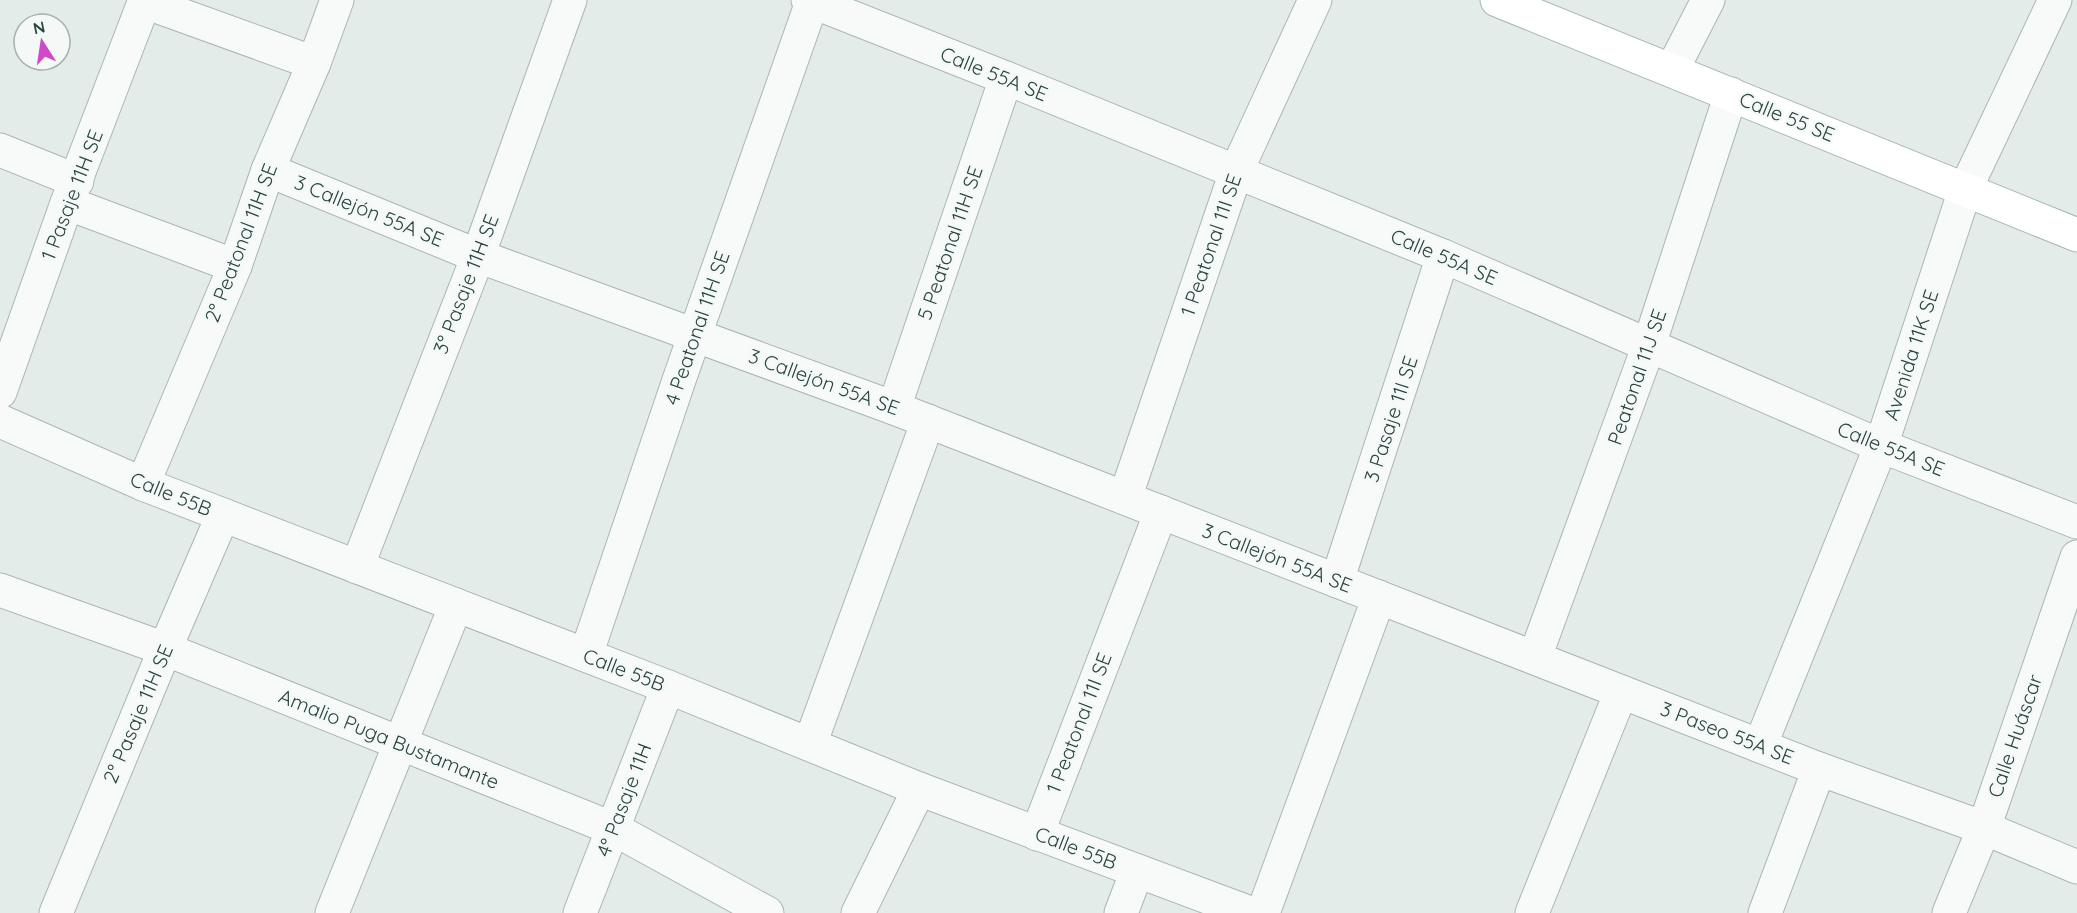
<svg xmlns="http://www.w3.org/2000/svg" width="2077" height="913" viewBox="0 0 2077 913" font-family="Quicksand,sans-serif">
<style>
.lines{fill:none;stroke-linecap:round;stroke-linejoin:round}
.street-casing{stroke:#a9b7b4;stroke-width:35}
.secondary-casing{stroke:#a9b7b4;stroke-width:35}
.street{stroke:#f7faf9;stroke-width:33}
.secondary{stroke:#fff;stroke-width:33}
.labels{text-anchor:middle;stroke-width:5;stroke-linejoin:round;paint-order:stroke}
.street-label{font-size:20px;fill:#2b4541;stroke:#f4f9f8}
</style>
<rect width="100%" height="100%" fill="#e4ecea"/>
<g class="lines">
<g class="street-casing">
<g id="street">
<path d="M808,0L1006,78L1443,256L1881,446L2077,522"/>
<path d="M145,2L314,63"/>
<path d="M1672,70L1708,0"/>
<path d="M0,150L77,181"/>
<path d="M268,170L478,256L894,408L1819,769L1984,828L2077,867"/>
<path d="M67,203L235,266"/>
<path d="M0,392L67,203L145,0"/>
<path d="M894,408L1006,78"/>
<path d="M0,421L143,484L668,687L919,789L1250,913"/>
<path d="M143,484L235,266L268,170L314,63L337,0"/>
<path d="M1125,498L1236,172L1315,0"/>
<path d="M357,567L478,256L570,0"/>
<path d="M1337,581L1443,256"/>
<path d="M0,590L165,649L614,829L767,913"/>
<path d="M586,655L679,380L812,2"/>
<path d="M1535,657L1649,345L1731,94"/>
<path d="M810,744L928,421"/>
<path d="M1760,746L1881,446L1965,190L2055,0"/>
<path d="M1037,834L1161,512"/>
<path d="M56,913L165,649L223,515"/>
<path d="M332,913L456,605"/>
<path d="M580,913L668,687"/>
<path d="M858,913L919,789"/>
<path d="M1121,913L1137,871"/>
<path d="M1263,913L1379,597"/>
<path d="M1532,913L1621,692"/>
<path d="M1765,913L1819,769"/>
<path d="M1949,913L1984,828L2077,557"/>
</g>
</g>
<g class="secondary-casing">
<path id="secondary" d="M1497,0L2077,235"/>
</g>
<use href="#street" class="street"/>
<use href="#secondary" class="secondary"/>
</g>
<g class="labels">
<g class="street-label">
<text transform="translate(994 74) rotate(22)" y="7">Calle 55A SE</text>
<text transform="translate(1787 117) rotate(22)" y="7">Calle 55 SE</text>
<text transform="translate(72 195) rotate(-69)" y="7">1 Pasaje 11H SE</text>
<text transform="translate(369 211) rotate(22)" y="7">3 Callejón 55A SE</text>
<text transform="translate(241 243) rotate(-69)" y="7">2° Peatonal 11H SE</text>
<text transform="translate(950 243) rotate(-71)" y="7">5 Peatonal 11H SE</text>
<text transform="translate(1211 245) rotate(-71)" y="7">1 Peatonal 11I SE</text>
<text transform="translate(1444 257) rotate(23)" y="7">Calle 55A SE</text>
<text transform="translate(466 284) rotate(-69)" y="7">3° Pasaje 11H SE</text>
<text transform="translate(697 328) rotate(-71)" y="7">4 Peatonal 11H SE</text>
<text transform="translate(1911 355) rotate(-72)" y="7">Avenida 11K SE</text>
<text transform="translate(1637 377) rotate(-71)" y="7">Peatonal 11J SE</text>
<text transform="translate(824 382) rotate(20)" y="7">3 Callejón 55A SE</text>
<text transform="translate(1391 419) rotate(-72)" y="7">3 Pasaje 11I SE</text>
<text transform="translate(1891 449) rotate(22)" y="7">Calle 55A SE</text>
<text transform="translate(171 494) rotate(22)" y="7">Calle 55B</text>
<text transform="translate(1277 558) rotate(21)" y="7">3 Callejón 55A SE</text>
<text transform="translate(624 670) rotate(21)" y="7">Calle 55B</text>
<text transform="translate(138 714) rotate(-67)" y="7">2° Pasaje 11H SE</text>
<text transform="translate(1079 723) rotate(-69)" y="7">1 Peatonal 11I SE</text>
<text transform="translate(1727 733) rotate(21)" y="7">3 Paseo 55A SE</text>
<text transform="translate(2015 736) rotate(-71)" y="7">Calle Huáscar</text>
<text transform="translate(389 739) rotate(22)" y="7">Amalio Puga Bustamante</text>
<text transform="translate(624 800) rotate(-69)" y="7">4° Pasaje 11H</text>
<text transform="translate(1076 848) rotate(21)" y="7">Calle 55B</text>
</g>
</g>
<g transform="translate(42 42) rotate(348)"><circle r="28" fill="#f4f9f8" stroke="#a4b1af" stroke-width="1.5"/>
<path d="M0-4.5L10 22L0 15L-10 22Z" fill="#d149c9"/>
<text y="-9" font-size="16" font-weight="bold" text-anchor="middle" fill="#2b4541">N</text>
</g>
</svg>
